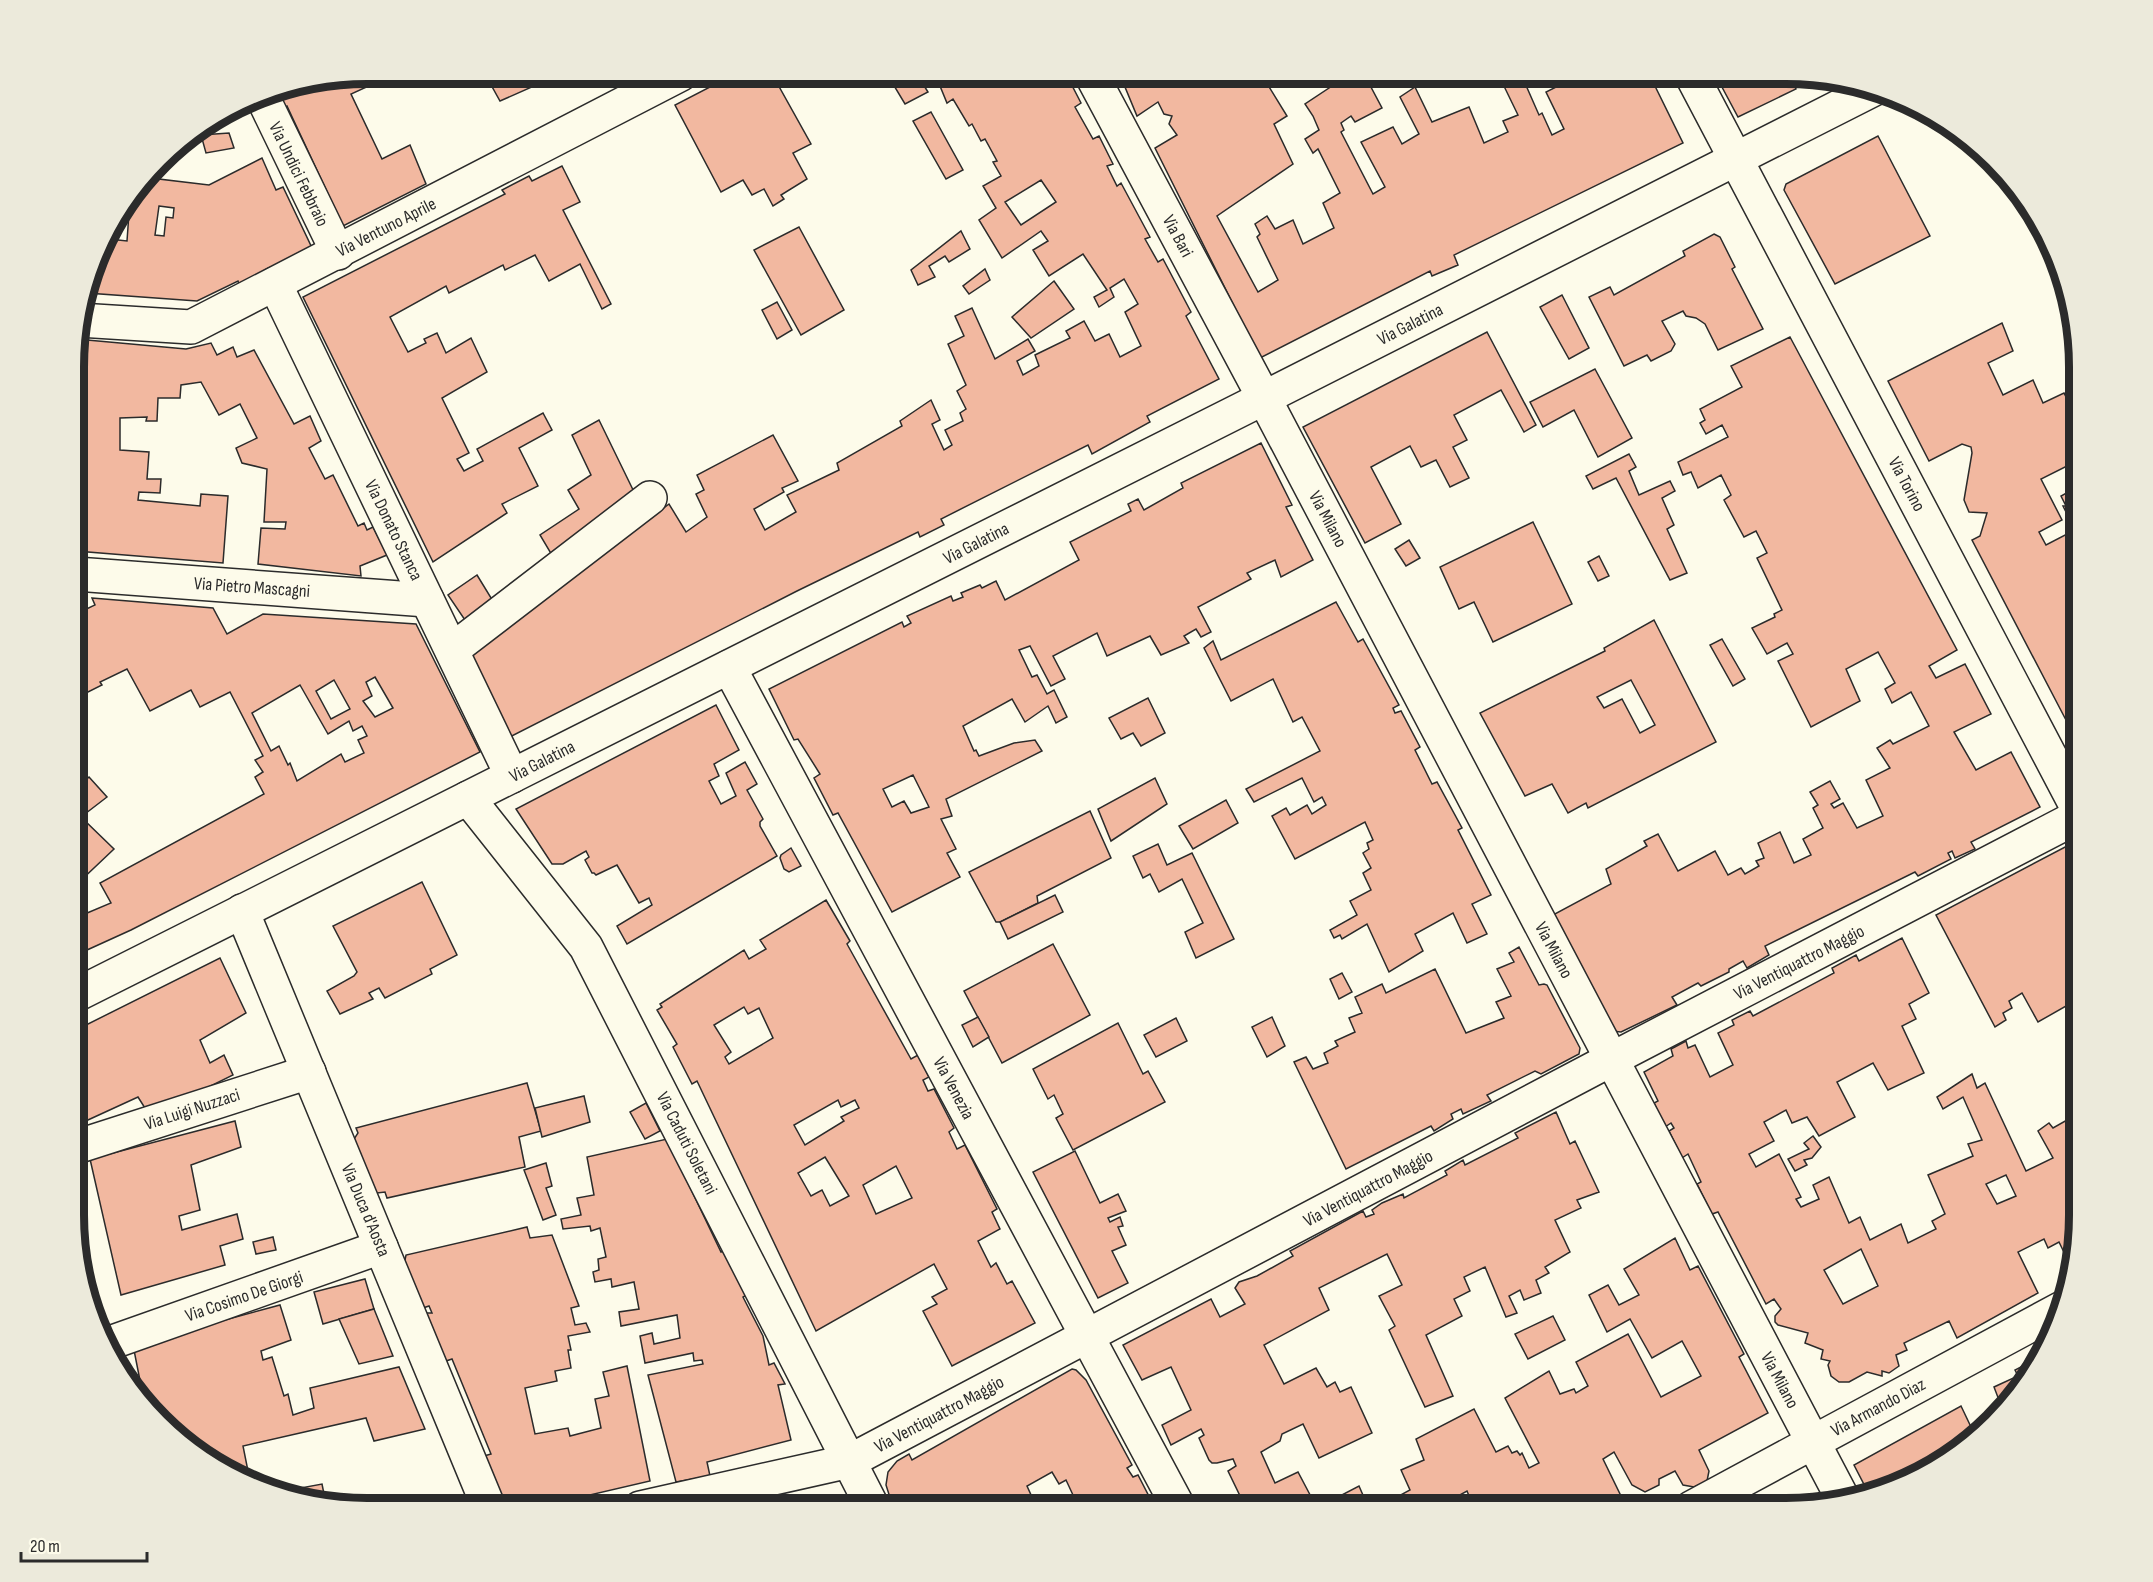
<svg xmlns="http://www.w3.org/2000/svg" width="2153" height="1582" viewBox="0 0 2153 1582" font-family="'Sofia Sans Condensed',sans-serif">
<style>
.building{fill:#f2b8a0;stroke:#2b2b2b;stroke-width:1.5;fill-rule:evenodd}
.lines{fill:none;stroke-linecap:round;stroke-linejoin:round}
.minor-casing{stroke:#2b2b2b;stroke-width:36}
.minor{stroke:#fdfbea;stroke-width:33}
.labels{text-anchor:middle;stroke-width:4.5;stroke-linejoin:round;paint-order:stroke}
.street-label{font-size:18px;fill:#2b2b2b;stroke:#fdfbea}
.rim{fill:none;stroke:#2b2b2b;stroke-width:8}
</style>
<rect width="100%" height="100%" fill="#fdfbea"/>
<g class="building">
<path d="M367,74H385L386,78L351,94L382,159L410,145L426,184L343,226L287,106L280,110L272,92Z"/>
<path d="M485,74H561L500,101Z"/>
<path d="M735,74H772L811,144L793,153L807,179L781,195L784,199L773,206L764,189L752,195L743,180L721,192L675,105Z"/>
<path d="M887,74H936L921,81L928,92L905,104Z"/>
<path d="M945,74H967L969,78L977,74H1066L1081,103L1075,107L1093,139L1099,136L1113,164L1107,166L1117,186L1121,183L1150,237L1145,239L1158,262L1163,259L1191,312L1186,316L1219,379L1147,416L1150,422L1092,454L1088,445L941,519L944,525L920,537L918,532L797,591L504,740L464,658L669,504L686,532L707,517L696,494L704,490L697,475L773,435L798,481L782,488L784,492L754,509L765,530L796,512L787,495L839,470L837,463L902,426L900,421L931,400L940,420L932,424L944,450L952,445L945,430L963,421L960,413L966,409L957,391L966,385L948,344L964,336L955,316L972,308L995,359L1028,339L1035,351L1017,361L1023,375L1039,366L1035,355L1070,338L1066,331L1084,321L1095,341L1109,334L1120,357L1141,346L1125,312L1138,304L1124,279L1110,288L1114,297L1099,307L1094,297L1107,290L1083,254L1049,276L1033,250L1048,241L1041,231L1002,258L979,220L996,208L983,186L1001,176L993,162L997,161L985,139L981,141L972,124L969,126L953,99L947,103L940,86L949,81ZM1041,180L1056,202L1021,225L1005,202Z"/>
<path d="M1149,74H1269L1263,77L1287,116L1274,124L1293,164L1217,216L1258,292L1278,280L1257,237L1260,234L1255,224L1267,216L1275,229L1293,220L1303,244L1334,228L1323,203L1340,193L1318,149L1313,153L1305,139L1319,130L1313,116L1305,104L1338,82L1334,74H1364L1382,108L1355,122L1351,116L1341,123L1344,130L1341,132L1373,194L1385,187L1361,142L1393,127L1402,144L1419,134L1400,97L1415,87L1432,122L1469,107L1484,143L1508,132L1503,121L1518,115L1501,80L1516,74H1521L1539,115L1542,113L1552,135L1564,129L1546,92L1570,80L1568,74H1649L1683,143L1454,255L1458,265L1432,276L1430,271L1260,358L1155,148L1177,135L1169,124L1172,116L1164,114L1158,102L1137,116L1125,87Z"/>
<path d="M1715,74H1805L1808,75L1793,82L1796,89L1738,117Z"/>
<path d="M931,112L963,170L946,179L913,121Z"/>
<path d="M229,133L234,148L206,153L201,135Z"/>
<path d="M1878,136L1930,236L1835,284L1784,190L1786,184Z"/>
<path d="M262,158L276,190L283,187L313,250L240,287L238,281L197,301L87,293L104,237L110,229L109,239L127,241L129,213L123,212L160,164L159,179L209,185ZM159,206L174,208L173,218L166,217L164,236L155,235Z"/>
<path d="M562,166L580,202L563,210L611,304L602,309L580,264L549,281L535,255L505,270L503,265L449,293L446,286L390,317L408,352L426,343L424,339L437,333L446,353L471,338L487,372L442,398L469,453L457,459L464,471L483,461L477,449L543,413L552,430L519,448L538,486L502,504L507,513L433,562L303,297L505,194L502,190L529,176L532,181Z"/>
<path d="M799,227L844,310L801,335L754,250Z"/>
<path d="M961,231L970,249L949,262L945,256L929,266L935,277L918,285L911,270Z"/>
<path d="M1714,234L1720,237L1735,267L1732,269L1763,329L1718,350L1705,324L1696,318L1686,316L1683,311L1662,321L1675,344L1671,351L1651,361L1647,355L1624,366L1589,297L1610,287L1614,295L1685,256L1683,251Z"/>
<path d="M985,269L990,280L969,294L963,286Z"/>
<path d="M1054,281L1074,309L1031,338L1012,317Z"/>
<path d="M1562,295L1589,348L1569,359L1540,307Z"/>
<path d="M777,302L792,330L777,339L762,310Z"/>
<path d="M2002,323L2013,351L1988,363L2003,395L2033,380L2043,403L2064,393L2077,419L2079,418V460L2041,479L2062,520L2039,532L2046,545L2075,530L2063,506H2066L2061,496L2079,486V537L2068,542L2076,557L2079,555V745L1972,540L1980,536L1987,513L1969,512L1964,500L1972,453L1971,447L1962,444L1929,461L1888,381Z"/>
<path d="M1487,332L1536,425L1524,432L1501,390L1454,415L1467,440L1453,447L1469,478L1450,487L1436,460L1421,467L1410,446L1371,467L1401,524L1365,543L1303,427Z"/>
<path d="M1790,337L1957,650L1929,666L1936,678L1965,664L1991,714L1954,732L1976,770L2011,752L2040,807L1971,842L1975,849L1955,858L1952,851L1948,853L1951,859L1918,876L1915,872L1765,946L1769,955L1747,968L1743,961L1729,969V972L1701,986L1698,983L1672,997L1677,1005L1621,1032L1612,1031L1551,916L1611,884L1606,869L1647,846L1644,841L1658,834L1678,871L1715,851L1728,875L1741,868L1745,874L1759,866L1756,861L1764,858L1758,843L1780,832L1794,863L1811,855L1803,839L1823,828L1813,808L1818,805L1810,792L1830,781L1840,799L1831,804L1834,808L1843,803L1857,828L1883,816L1866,780L1890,768L1877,748L1890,740L1893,744L1929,726L1911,692L1892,703L1885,689L1895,683L1878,652L1846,669L1860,701L1811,727L1778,661L1793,654L1787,643L1767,654L1752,628L1775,617L1774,614L1782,610L1757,558L1767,553L1756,531L1744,537L1724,500L1731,495L1721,475L1698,488L1691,472L1683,475L1678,462L1728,437L1722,425L1706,434L1700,423L1705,420L1700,409L1742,387L1731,366Z"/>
<path d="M76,339L186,349L211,343L217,355L233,347L237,357L254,350L294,424L310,416L321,441L309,448L325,479L333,475L358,526L364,523L367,530L373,527L387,555L360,566L361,576L258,564L261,528L285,529L286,522H264L267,469L242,463L236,448L257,438L240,404L219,415L201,382L181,385L180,398H158L157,421H146L147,417L120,418V450L149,452L147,479H161L160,493L139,492L138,500L200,506L201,494L228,496L223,563L76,551Z"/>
<path d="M1595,369L1632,438L1598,457L1574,410L1543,427L1530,402Z"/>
<path d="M599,420L637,498L556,562L540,535L579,509L568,490L591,475L572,435Z"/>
<path d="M1261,443L1292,505L1286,507L1313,560L1281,577L1275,560L1247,573L1251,579L1198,607L1211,632L1201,637L1196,629L1184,636L1189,643L1161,655L1150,636L1107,656L1097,633L1053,656L1065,679L1051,686L1030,646L1019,650L1032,677L1037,675L1047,694L1054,690L1067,717L1056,723L1048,706L1025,722L1012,699L963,726L974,751L976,750L979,756L1014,743L1035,740L1042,751L946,799L952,816L941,819L956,849L947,853L960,877L892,912L838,813L833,815L814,778L820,774L798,739L794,740L769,689L902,622L904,627L911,623L907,616L951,596L953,601L963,597L961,593L980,585L982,588L996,581L1005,600L1079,560L1070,542L1131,511L1128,504L1138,499L1144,510L1183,488L1181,483ZM913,775L929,807L911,813L904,801L892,807L883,789Z"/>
<path d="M1629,454L1636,467L1629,471L1639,495L1670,481L1675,491L1662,498L1674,525L1667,529L1687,573L1670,580L1616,478L1593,489L1586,476Z"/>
<path d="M1533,522L1572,604L1493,642L1474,602L1459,609L1440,567Z"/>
<path d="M1409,540L1420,558L1406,566L1395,549Z"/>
<path d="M1599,556L1609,576L1598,581L1588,562Z"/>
<path d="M477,575L496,606L469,626L448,595Z"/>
<path d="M92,598L213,608L227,634L263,614L416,624L480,752L131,930L76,955V911L80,916L111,903L100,883L264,794L255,777L263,772L255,760L263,756L230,692L200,707L191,690L150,711L127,669L100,682L102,685L76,698V614L95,605ZM375,677L393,708L375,717L363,701L372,696L366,682ZM334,680L350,709L331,719L316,691ZM300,685L328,734L349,721L353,731L362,726L367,736L358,740L364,753L345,762L341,754L297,781L290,763L288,765L279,746L271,751L252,713Z"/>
<path d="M1336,602L1358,642L1363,639L1399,705L1393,708L1395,713L1401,711L1420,747L1415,750L1432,784L1437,782L1462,828L1458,830L1491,895L1472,904L1487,934L1467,943L1453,913L1415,934L1423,951L1389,972L1367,924L1342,939L1340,935L1334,938L1330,930L1357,915L1350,901L1371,890L1363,873L1371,868L1363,853L1369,849L1367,843L1373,840L1365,822L1295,859L1272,816L1286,808L1290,815L1307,805L1312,814L1326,805L1322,797L1314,802L1302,778L1254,802L1246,789L1320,751L1302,717L1293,722L1273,679L1231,701L1204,648L1213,641L1221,660Z"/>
<path d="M1654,620L1716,742L1588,808L1586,803L1568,813L1552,784L1525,796L1480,713L1605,651L1604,648ZM1631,680L1655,725L1640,733L1622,699L1604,708L1597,697Z"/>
<path d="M1722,639L1745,679L1733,686L1710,645Z"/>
<path d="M1148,698L1165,733L1141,746L1133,733L1121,739L1109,718Z"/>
<path d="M716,705L739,750L714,764L719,776L709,781L721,804L736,796L726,773L745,762L757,784L747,790L763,819L760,822V826L777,856L627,944L617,926L652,905L649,898L639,903L617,865L596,875L594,873H592L585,860L589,857L586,851L563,864H552L516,809Z"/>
<path d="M89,777L107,797L81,817L114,849L76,885V789Z"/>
<path d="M1155,778L1167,804L1111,841L1098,809Z"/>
<path d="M1226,800L1238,823L1193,849L1179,826Z"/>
<path d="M1090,811L1111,858L1037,896L1038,903L1000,922H996L969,872Z"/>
<path d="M1158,844L1167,865L1192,853L1234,939L1196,958L1185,932L1203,923L1182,879L1159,892L1150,874L1143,878L1133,856Z"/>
<path d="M2067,846L2079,868V1012L2073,1002L2038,1022L2022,993L2009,1001L2012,1008L2003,1013L2006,1020L1995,1027L1936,915Z"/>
<path d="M791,848L801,866L789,872L784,869L780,858L781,855Z"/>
<path d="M422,882L457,955L430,969L432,974L385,998L379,988L369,993L373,999L340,1014L327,991L354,976L357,972L333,926Z"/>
<path d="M1055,895L1063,912L1008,939L1000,922Z"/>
<path d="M826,900L850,941L847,944L911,1059L918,1055L929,1077L923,1080L928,1091L934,1089L954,1128L949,1132L957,1149L965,1145L997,1209L992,1212L1000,1229L978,1241L991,1267L996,1263L1007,1284L1012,1281L1035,1323L952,1366L923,1311L937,1304L932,1297L947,1289L934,1264L816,1331L697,1081L692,1084L673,1047L677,1044L657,1010L662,1007L660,1004L744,950L749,959L766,949L760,940ZM744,1007L748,1014L759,1008L773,1038L729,1064L725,1057L731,1052L714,1025ZM838,1100L841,1107L855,1100L859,1108L841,1117L844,1121L805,1145L794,1125ZM825,1157L849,1196L830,1206L822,1190L811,1196L798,1173ZM896,1166L912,1198L876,1214L863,1185Z"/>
<path d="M1902,938L1929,993L1909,1004L1916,1019L1902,1026L1924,1073L1888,1090L1873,1063L1837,1082L1855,1117L1819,1136L1807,1117L1792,1123L1786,1110L1764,1122L1774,1141L1749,1154L1756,1167L1779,1154L1801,1197L1796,1199L1801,1207L1819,1199L1813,1185L1829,1177L1849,1223L1860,1217L1870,1240L1901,1224L1908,1243L1936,1229L1932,1221L1945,1214L1928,1175L1973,1156L1968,1144L1982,1140L1963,1097L1943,1109L1937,1097L1972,1074L1977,1088L1985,1083L2026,1171L2053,1158L2038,1131L2049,1123L2053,1128L2074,1116L2079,1126V1234L2072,1269L2059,1242L2048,1248L2044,1239L2018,1252L2038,1293L1957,1338L1949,1321L1904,1343L1907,1350L1896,1355L1899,1366L1889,1373L1882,1371V1376L1867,1372L1849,1382H1839L1831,1376L1828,1365L1830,1361L1821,1359L1823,1350L1805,1343L1808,1333L1778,1325L1775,1322V1316L1781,1309L1774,1299L1766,1304L1718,1212L1712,1214L1697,1184L1701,1182L1688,1154L1682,1158L1669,1131L1674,1128L1671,1123L1665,1127L1654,1103L1658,1101L1644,1072L1673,1056L1671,1049L1686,1041L1688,1048L1695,1045L1710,1077L1733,1065L1718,1033L1734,1025L1732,1020L1750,1011L1753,1016L1834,973L1832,968L1856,955L1859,961ZM2006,1175L2016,1196L1997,1204L1986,1184ZM1861,1249L1878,1286L1843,1304L1824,1270Z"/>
<path d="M1053,944L1090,1015L1002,1063L964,991Z"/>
<path d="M1519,947L1539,985L1544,984L1547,985L1580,1048L1579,1054L1541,1074L1535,1071L1487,1095L1491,1101L1463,1114L1461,1109L1451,1114L1453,1119L1434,1131L1431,1126L1346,1169L1294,1062L1306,1057L1313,1069L1328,1063L1324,1053L1338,1046L1335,1041L1355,1032L1349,1018L1362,1013L1355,997L1382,984L1386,993L1435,969L1466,1033L1504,1018L1496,1002L1511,996L1497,969L1514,962L1509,953Z"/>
<path d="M220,958L246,1013L200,1040L210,1063L224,1055L233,1075L150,1116L138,1097L77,1125L76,1030Z"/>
<path d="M1342,973L1352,992L1339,999L1330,979Z"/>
<path d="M978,1017L989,1037L973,1047L962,1025Z"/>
<path d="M1272,1017L1285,1046L1267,1057L1252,1027Z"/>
<path d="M1176,1018L1187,1041L1156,1057L1144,1035Z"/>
<path d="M1118,1023L1143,1074L1148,1071L1165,1102L1073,1150L1056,1118L1063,1114L1054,1095L1048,1099L1033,1069Z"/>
<path d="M527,1083L541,1131L519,1137L525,1167L387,1198L385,1192L377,1193L373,1190L354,1139L358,1133L356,1128Z"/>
<path d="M584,1096L590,1122L542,1137L535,1108Z"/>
<path d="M646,1103L660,1131L645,1139L630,1112Z"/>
<path d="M1556,1112L1570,1144L1575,1141L1599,1192L1577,1200L1581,1208L1555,1220L1570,1252L1545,1267L1549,1273L1536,1280L1541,1293L1524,1300L1520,1290L1509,1296L1517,1313L1506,1317L1485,1267L1464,1277L1470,1291L1454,1299L1462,1316L1426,1335L1453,1396L1425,1407L1389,1330L1395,1326L1379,1296L1402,1285L1387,1254L1319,1288L1329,1310L1264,1345L1284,1384L1316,1368L1327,1387L1335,1382L1340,1392L1351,1387L1372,1433L1319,1458L1303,1424L1282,1434L1280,1441L1261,1452L1275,1483L1298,1472L1317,1508L1359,1486L1366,1502L1375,1497L1380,1508H1227L1242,1500L1228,1471L1236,1466L1233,1459L1217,1463H1212L1209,1460L1199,1438L1204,1435L1201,1429L1171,1445L1162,1425L1191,1410L1171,1367L1142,1380L1123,1345L1211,1299L1220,1317L1245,1304L1235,1288L1239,1282L1257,1276L1293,1256L1290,1251L1363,1211L1366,1217L1374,1214L1372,1210L1382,1203L1403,1194L1404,1198L1447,1175L1445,1171L1463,1160L1465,1165L1518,1138L1515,1133Z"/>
<path d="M235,1121L241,1147L191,1165L200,1210L179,1216L182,1230L237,1214L243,1239L220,1246L225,1265L121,1295L90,1159Z"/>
<path d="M1813,1136L1821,1147L1812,1158L1804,1160L1807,1165L1795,1171L1788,1159L1809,1149L1804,1143Z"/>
<path d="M667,1139L721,1252L727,1250L750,1293L743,1297L763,1336L769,1365L774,1363L785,1384L778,1385L791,1440L707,1462L710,1476L676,1482L648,1375L703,1364L702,1360L694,1361L693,1353L645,1363L640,1336L652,1333L654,1344L680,1338L677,1315L621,1326L619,1312L639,1309L634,1282L612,1287L611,1279L595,1282L593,1272L599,1270L598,1259L606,1257L600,1228L591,1231L590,1226L563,1229L561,1219L581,1215L577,1198L594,1195L587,1157Z"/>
<path d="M1075,1151L1100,1203L1118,1194L1126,1211L1108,1218L1110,1222L1120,1217L1123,1226L1118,1227L1126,1245L1112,1251L1128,1283L1098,1298L1033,1172Z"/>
<path d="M546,1163L552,1186L546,1188L556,1215L543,1220L524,1170Z"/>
<path d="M527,1227L530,1238L552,1235L579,1306L571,1308L575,1325L586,1323L590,1332L568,1336L571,1350H568L571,1368L555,1371L557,1381L525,1388L535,1434L568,1428L570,1436L601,1428L595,1399L609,1396L603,1372L627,1366L650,1481L581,1497L583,1504L566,1508H503L484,1456L491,1454L452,1359L446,1361L426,1313H432L429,1306L423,1308L404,1265L406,1255Z"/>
<path d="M273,1237L276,1250L256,1254L253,1242Z"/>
<path d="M1675,1238L1690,1270L1698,1266L1744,1354L1739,1357L1768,1413L1699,1450L1709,1471L1707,1481L1694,1487L1683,1485L1675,1471L1659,1479V1485L1645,1492L1632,1485L1614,1452L1603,1459L1620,1494L1619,1507L1616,1508H1474L1467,1491L1436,1508H1391L1398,1505L1395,1498L1410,1490L1401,1470L1424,1460L1416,1439L1474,1409L1496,1452L1508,1446L1512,1453L1517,1451L1520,1455L1522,1453L1529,1468L1539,1463L1505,1398L1549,1371L1560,1394L1574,1389L1576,1393L1588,1386L1576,1362L1628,1334L1661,1397L1701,1376L1682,1341L1652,1358L1630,1319L1607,1332L1589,1295L1608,1285L1619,1305L1639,1295L1624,1269Z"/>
<path d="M365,1279L374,1309L323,1324L314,1292Z"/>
<path d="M280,1305L291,1340L261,1351L263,1360L272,1357L284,1396L288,1394L293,1415L314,1408L310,1388L399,1367L425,1429L374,1441L366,1418L243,1446L250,1481L188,1448L143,1396L133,1345Z"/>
<path d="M374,1309L393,1356L359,1364L339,1319Z"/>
<path d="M1553,1316L1565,1340L1528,1359L1515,1334Z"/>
<path d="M2038,1358L2019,1394L2002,1408L1994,1387L2018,1376L2015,1370Z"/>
<path d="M1072,1369L1076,1370L1086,1380L1132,1465L1127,1468L1133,1477L1138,1475L1155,1508H1042L1073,1495L1066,1480L1059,1484L1052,1472L1027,1486L1037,1508H902L899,1500L892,1504L886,1485L888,1472L897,1461L909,1454L912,1460Z"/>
<path d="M1961,1406L1972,1429L1981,1425L1916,1478L1870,1496L1854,1465Z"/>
<path d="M322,1484L326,1504L285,1495L284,1491Z"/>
<path d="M358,1499L360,1508L332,1505Z"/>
<path d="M842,1499L846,1508H801Z"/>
</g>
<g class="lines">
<g class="minor-casing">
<g id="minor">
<path d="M1091,74L1264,398L1844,1501"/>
<path d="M1691,74L2079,811"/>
<path d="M261,94L338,253"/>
<path d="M275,284L512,776"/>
<path d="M79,320L191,327L681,74"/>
<path d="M76,574L427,600"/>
<path d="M452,650L650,498"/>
<path d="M729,667L1179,1508"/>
<path d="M468,798L586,947L873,1508"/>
<path d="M242,911L489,1508"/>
<path d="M76,995L1264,398L1876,88"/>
<path d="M76,1147L309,1072"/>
<path d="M107,1344L381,1247"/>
<path d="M640,1508L850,1461L1612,1059L2079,816"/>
<path d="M1691,1508L2064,1307"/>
</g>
</g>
<use href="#minor" class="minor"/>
</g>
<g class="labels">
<g class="street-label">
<text transform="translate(299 174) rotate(64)" y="6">Via Undici Febbraio</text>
<text transform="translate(386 227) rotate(-27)" y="6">Via Ventuno Aprile</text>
<text transform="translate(1178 236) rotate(62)" y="6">Via Bari</text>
<text transform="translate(1410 324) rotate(-27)" y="6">Via Galatina</text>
<text transform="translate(1907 484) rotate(62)" y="6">Via Torino</text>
<text transform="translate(1328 519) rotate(62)" y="6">Via Milano</text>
<text transform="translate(394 530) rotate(64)" y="6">Via Donato Stanca</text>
<text transform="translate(976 543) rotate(-27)" y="6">Via Galatina</text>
<text transform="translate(252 587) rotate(4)" y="6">Via Pietro Mascagni</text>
<text transform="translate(542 761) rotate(-27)" y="6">Via Galatina</text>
<text transform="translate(1554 950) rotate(62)" y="6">Via Milano</text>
<text transform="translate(1799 962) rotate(-27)" y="6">Via Ventiquattro Maggio</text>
<text transform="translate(954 1088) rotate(62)" y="6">Via Venezia</text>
<text transform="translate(192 1109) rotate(-18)" y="6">Via Luigi Nuzzaci</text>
<text transform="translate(687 1143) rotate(63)" y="6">Via Caduti Soletani</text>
<text transform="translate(1368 1188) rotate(-28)" y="6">Via Ventiquattro Maggio</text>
<text transform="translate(366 1210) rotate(67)" y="6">Via Duca d'Aosta</text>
<text transform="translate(244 1296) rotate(-19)" y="6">Via Cosimo De Giorgi</text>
<text transform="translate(1780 1380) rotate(62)" y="6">Via Milano</text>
<text transform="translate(1878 1407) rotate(-28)" y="6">Via Armando Diaz</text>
<text transform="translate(939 1414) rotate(-28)" y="6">Via Ventiquattro Maggio</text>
</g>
</g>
<path d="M0 0H2153V1582H0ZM367 84H1786A283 283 0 0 1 2069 367V1215A283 283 0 0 1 1786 1498H367A283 283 0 0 1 84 1215V367A283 283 0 0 1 367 84Z" fill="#eceadb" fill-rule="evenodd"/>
<path class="rim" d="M367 84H1786A283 283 0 0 1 2069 367V1215A283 283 0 0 1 1786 1498H367A283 283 0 0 1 84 1215V367A283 283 0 0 1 367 84Z"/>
<path d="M21 1552v9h126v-9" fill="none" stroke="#2b2b2b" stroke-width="3"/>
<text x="30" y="1552" font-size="18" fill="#2b2b2b" stroke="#fdfbea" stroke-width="4.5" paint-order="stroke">20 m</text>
</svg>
